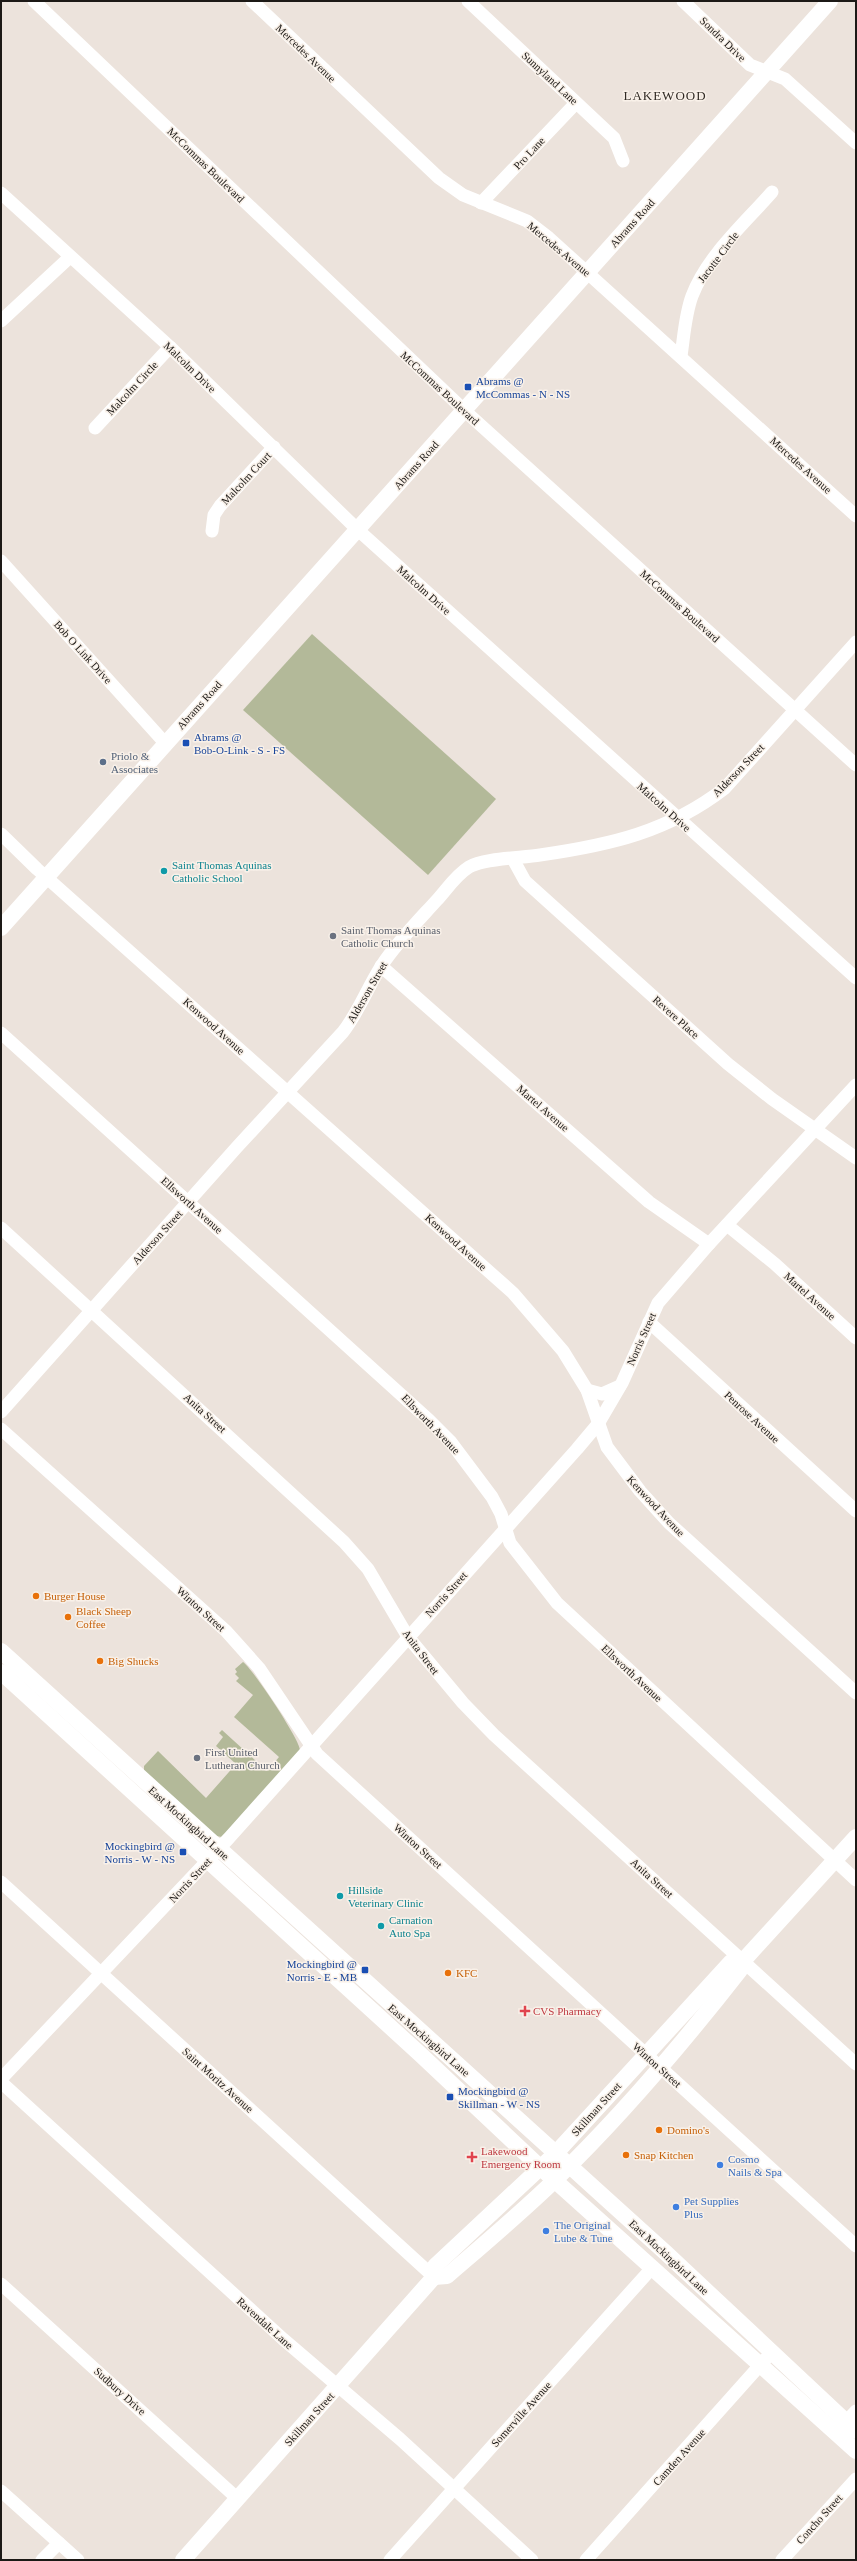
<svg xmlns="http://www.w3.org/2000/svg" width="857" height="2561" viewBox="0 0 857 2561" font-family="Georgia,serif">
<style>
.green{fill:#b3b999}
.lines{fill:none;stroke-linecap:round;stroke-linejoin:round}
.minor{stroke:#fff;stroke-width:13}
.major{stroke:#fff;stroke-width:16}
.transit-dot{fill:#1a4fb4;stroke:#f9f1e9;stroke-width:1.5}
.service-dot{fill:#5c6f8a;stroke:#f9f1e9;stroke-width:1.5}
.culture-dot{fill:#0f9aa8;stroke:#f9f1e9;stroke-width:1.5}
.worship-dot{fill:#6b7280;stroke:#f9f1e9;stroke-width:1.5}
.food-dot{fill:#e8710a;stroke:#f9f1e9;stroke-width:1.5}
.health-dot{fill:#e0444e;stroke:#f9f1e9;stroke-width:1.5}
.shop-dot{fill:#3f7fe0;stroke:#f9f1e9;stroke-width:1.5}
.labels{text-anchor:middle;stroke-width:3;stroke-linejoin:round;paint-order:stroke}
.street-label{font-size:11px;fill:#1c1916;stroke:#f9f1e9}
.transit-label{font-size:11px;fill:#164399;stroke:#f9f1e9;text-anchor:start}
.service-label{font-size:11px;fill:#4e5e75;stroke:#f9f1e9;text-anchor:start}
.culture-label{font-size:11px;fill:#0d838f;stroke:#f9f1e9;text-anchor:start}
.worship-label{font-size:11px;fill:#5b616d;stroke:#f9f1e9;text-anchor:start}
.food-label{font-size:11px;fill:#c56008;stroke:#f9f1e9;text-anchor:start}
.health-label{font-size:11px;fill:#be3a42;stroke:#f9f1e9;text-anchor:start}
.shop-label{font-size:11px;fill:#366cbe;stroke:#f9f1e9;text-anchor:start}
.quarter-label{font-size:13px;letter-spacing:1px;fill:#302a24;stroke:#f9f1e9}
</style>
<rect width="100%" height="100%" fill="#ece3dc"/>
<g class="green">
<path d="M312,634L496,799L428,875L243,710Z"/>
<path d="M243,1662C253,1669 300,1740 300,1750L222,1837L216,1836L144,1771V1766L158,1751L206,1798L236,1764L216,1746L223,1737L219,1733L222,1730L267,1771L279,1757L234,1717L253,1695L236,1681L239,1678L235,1674L237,1672L235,1669Z"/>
</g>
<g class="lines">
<g class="minor">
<path d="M34,1L465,411L856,765"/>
<path d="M252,1L439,178L463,195L527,221L549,238L856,516"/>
<path d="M468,1L614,138L623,161"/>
<path d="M683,1L750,65L785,79L856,143"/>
<path d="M1,193L170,347L358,530L856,978"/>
<path d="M481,203L576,103"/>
<path d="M1,321L70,257"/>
<path d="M681,356C684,336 685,315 692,296C707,256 745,223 772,192"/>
<path d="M95,428L170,347"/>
<path d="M212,531L214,515L220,506L274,447"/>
<path d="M1,561L165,743"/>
<path d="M1,834L37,869L513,1293L563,1351L587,1390L607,1447L640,1491L669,1523L856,1693"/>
<path d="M513,859L525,881L728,1064L772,1099L856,1158"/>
<path d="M381,966L649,1202L709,1244"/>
<path d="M1,1033L429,1420L450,1441L492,1497L501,1514L510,1543L557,1603L856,1880"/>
<path d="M727,1225L775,1264L856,1338"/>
<path d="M1,1228L344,1542L368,1569L408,1637L463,1703L494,1735L856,2064"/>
<path d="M649,1322L856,1511"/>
<path d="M587,1390L602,1394L620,1386"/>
<path d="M1,1412L237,1147L343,1032C360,1010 367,988 382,965C398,941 418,921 437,900C447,889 456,875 469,867C483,858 522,858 540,855C610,845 668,832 725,788L856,642"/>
<path d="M1,1429L226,1631L259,1668L317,1754L856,2246"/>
<path d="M1,1882L434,2277"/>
<path d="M1,2079L229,1838L577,1449L598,1424L622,1383L658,1303L709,1244L856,1085"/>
<path d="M1,2082L283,2339L400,2439L532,2560"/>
<path d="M1,2284L238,2499"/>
<path d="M840,2428L856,2411"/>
<path d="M1,2491L78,2560"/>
<path d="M42,2560L59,2543"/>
<path d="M390,2560L652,2268"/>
<path d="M586,2560L771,2353"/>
<path d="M782,2560L856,2479"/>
</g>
<g class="major">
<path d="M1,928L830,1"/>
<path d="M1,1651L666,2253L856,2431"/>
<path d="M1,1672L420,2054L541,2168L856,2451"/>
<path d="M434,2277L447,2276C484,2244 521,2213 556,2179C622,2115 683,2043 740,1970L743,1961L856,1837"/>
<path d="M183,2560L434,2277L435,2266L556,2153L731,1962L743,1961"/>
</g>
</g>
<g class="transit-dot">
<rect x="464" y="383" width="8" height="8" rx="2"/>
<rect x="182" y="739" width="8" height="8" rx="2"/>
<rect x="179" y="1848" width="8" height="8" rx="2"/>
<rect x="361" y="1966" width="8" height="8" rx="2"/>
<rect x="446" y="2093" width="8" height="8" rx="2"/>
</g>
<circle class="service-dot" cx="103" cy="762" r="4"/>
<g class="culture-dot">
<circle cx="164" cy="871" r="4"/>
<circle cx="340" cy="1896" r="4"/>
<circle cx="381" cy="1926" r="4"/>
</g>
<g class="worship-dot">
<circle cx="333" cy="936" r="4"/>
<circle cx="197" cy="1758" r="4"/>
</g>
<g class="food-dot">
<circle cx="36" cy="1596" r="4"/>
<circle cx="68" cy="1617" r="4"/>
<circle cx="100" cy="1661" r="4"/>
<circle cx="448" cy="1973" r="4"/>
<circle cx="659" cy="2130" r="4"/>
<circle cx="626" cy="2155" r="4"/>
</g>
<g class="health-dot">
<path d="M523 2005h4v4h4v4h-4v4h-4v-4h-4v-4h4z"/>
<path d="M470 2151h4v4h4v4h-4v4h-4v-4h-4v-4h4z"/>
</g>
<g class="shop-dot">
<circle cx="720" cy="2165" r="4"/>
<circle cx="676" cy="2207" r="4"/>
<circle cx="546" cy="2231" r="4"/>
</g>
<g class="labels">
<g class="street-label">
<text transform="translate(723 39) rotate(44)" y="4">Sondra Drive</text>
<text transform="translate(306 53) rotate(44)" y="4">Mercedes Avenue</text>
<text transform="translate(550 78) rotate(43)" y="4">Sunnyland Lane</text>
<text transform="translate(529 153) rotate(-47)" y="4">Pro Lane</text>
<text transform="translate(206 165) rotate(44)" y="4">McCommas Boulevard</text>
<text transform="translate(632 223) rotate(-48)" y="4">Abrams Road</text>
<text transform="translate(559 249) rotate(40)" y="4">Mercedes Avenue</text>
<text transform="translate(718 257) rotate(-53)" y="4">Jacotte Circle</text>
<text transform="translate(190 367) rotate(44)" y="4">Malcolm Drive</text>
<text transform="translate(132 388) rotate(-47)" y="4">Malcolm Circle</text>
<text transform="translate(440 388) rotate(43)" y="4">McCommas Boulevard</text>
<text transform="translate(416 465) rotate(-48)" y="4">Abrams Road</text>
<text transform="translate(801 465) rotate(42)" y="4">Mercedes Avenue</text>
<text transform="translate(246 478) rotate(-47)" y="4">Malcolm Court</text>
<text transform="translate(424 590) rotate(42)" y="4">Malcolm Drive</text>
<text transform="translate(680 606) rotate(42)" y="4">McCommas Boulevard</text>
<text transform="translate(83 652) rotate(48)" y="4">Bob O Link Drive</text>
<text transform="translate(199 705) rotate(-48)" y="4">Abrams Road</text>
<text transform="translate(738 770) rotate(-46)" y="4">Alderson Street</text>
<text transform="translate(664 807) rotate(42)" y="4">Malcolm Drive</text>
<text transform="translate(367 992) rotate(-60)" y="4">Alderson Street</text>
<text transform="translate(676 1017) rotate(42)" y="4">Revere Place</text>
<text transform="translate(214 1026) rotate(42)" y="4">Kenwood Avenue</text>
<text transform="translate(543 1108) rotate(41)" y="4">Martel Avenue</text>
<text transform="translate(192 1205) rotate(42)" y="4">Ellsworth Avenue</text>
<text transform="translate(157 1237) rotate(-48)" y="4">Alderson Street</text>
<text transform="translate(456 1242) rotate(42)" y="4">Kenwood Avenue</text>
<text transform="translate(810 1296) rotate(42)" y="4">Martel Avenue</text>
<text transform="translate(641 1339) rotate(-66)" y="4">Norris Street</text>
<text transform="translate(205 1413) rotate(42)" y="4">Anita Street</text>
<text transform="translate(752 1417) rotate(43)" y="4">Penrose Avenue</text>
<text transform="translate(431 1424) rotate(46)" y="4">Ellsworth Avenue</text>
<text transform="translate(656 1506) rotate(47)" y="4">Kenwood Avenue</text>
<text transform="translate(446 1594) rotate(-48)" y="4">Norris Street</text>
<text transform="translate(201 1609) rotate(42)" y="4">Winton Street</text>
<text transform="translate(421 1652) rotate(53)" y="4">Anita Street</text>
<text transform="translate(632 1673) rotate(43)" y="4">Ellsworth Avenue</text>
<text transform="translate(189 1823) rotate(42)" y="4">East Mockingbird Lane</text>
<text transform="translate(418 1846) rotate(42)" y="4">Winton Street</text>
<text transform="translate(652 1878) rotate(42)" y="4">Anita Street</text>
<text transform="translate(190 1880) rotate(-47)" y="4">Norris Street</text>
<text transform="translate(429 2040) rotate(41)" y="4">East Mockingbird Lane</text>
<text transform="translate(657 2065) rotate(42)" y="4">Winton Street</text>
<text transform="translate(218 2080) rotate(42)" y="4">Saint Moritz Avenue</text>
<text transform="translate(596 2109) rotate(-48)" y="4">Skillman Street</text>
<text transform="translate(669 2257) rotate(43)" y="4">East Mockingbird Lane</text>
<text transform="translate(265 2323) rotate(42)" y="4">Ravendale Lane</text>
<text transform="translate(120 2391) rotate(42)" y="4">Sudbury Drive</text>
<text transform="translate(521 2414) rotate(-48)" y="4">Somerville Avenue</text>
<text transform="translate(309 2419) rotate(-48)" y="4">Skillman Street</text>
<text transform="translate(679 2457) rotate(-48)" y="4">Camden Avenue</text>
<text transform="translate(819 2519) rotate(-48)" y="4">Concho Street</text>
</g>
<g class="transit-label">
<text x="476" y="385">Abrams @<tspan x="476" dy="13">McCommas - N - NS</tspan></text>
<text x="194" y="741">Abrams @<tspan x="194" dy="13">Bob-O-Link - S - FS</tspan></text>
<text x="175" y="1850" text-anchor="end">Mockingbird @<tspan x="175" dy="13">Norris - W - NS</tspan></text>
<text x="357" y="1968" text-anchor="end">Mockingbird @<tspan x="357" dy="13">Norris - E - MB</tspan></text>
<text x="458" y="2095">Mockingbird @<tspan x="458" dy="13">Skillman - W - NS</tspan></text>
</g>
<g class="service-label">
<text x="111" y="760">Priolo &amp;<tspan x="111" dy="13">Associates</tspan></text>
</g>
<g class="culture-label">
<text x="172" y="869">Saint Thomas Aquinas<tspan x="172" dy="13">Catholic School</tspan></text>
<text x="348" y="1894">Hillside<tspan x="348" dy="13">Veterinary Clinic</tspan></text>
<text x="389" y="1924">Carnation<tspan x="389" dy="13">Auto Spa</tspan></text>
</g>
<g class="worship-label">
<text x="341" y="934">Saint Thomas Aquinas<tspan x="341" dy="13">Catholic Church</tspan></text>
<text x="205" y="1756">First United<tspan x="205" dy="13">Lutheran Church</tspan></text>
</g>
<g class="food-label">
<text x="44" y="1600">Burger House</text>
<text x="76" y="1615">Black Sheep<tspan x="76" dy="13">Coffee</tspan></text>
<text x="108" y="1665">Big Shucks</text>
<text x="456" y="1977">KFC</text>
<text x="667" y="2134">Domino's</text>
<text x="634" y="2159">Snap Kitchen</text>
</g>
<g class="health-label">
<text x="533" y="2015">CVS Pharmacy</text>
<text x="481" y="2155">Lakewood<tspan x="481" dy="13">Emergency Room</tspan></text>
</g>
<g class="shop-label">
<text x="728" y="2163">Cosmo<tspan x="728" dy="13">Nails &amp; Spa</tspan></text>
<text x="684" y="2205">Pet Supplies<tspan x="684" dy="13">Plus</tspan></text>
<text x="554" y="2229">The Original<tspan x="554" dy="13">Lube &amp; Tune</tspan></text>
</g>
<g class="quarter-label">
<text x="665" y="100">LAKEWOOD</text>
</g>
</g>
<rect width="857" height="2561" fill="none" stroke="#1c1916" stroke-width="4"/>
</svg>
